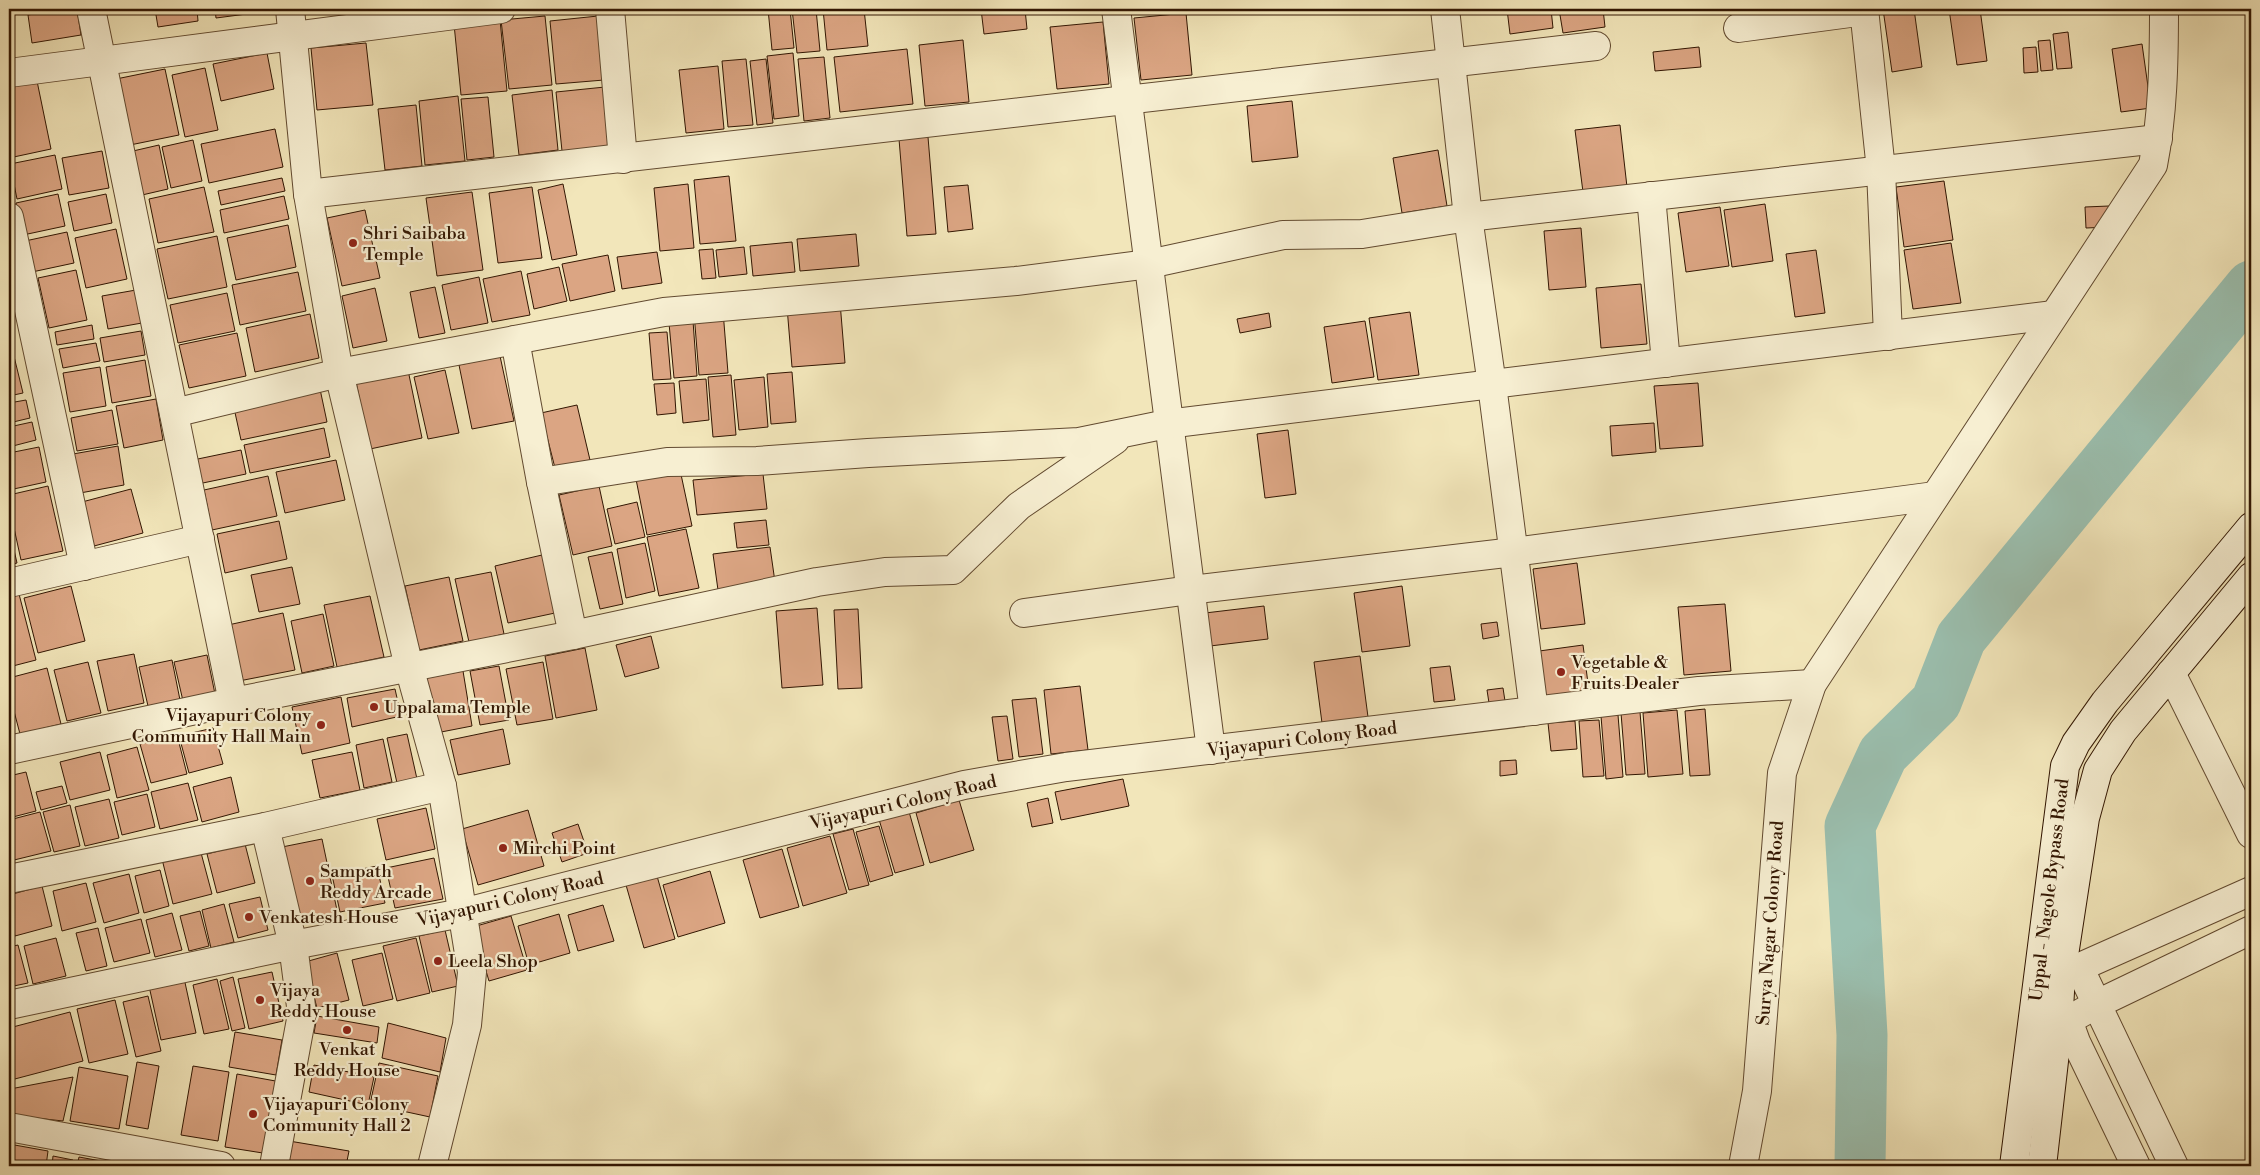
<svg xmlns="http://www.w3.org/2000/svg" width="2260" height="1175" viewBox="0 0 2260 1175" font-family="'Libre Bodoni',serif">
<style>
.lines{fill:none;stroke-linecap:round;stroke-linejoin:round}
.river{stroke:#9bc0b0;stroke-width:51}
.building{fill:#dba583;stroke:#321602}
.street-casing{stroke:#624a30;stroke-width:30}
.secondary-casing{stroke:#321602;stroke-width:30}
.street{stroke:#f7efd2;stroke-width:28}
.secondary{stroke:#f7efd2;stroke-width:28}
.poi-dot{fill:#8f2418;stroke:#f7efd2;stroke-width:2}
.labels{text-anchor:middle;stroke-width:4.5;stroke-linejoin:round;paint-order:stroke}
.poi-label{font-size:18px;fill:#321602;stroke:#f7efd2;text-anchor:start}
.street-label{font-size:18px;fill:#321602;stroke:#f7efd2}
</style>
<rect width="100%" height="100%" fill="#f2e6ba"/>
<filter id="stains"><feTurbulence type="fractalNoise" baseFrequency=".004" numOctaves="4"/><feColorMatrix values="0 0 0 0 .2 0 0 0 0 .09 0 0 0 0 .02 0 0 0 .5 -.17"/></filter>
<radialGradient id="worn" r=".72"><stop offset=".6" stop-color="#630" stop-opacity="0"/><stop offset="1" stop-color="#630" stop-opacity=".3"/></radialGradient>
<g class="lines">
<path class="river" d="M1860,1166L1862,1035L1850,826L1883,754L1936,702L1961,638L2251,286"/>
</g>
<g class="building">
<path d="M63,9H77L81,35L32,43L28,15Z"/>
<path d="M155,9H197L198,21L158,27Z"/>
<path d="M215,9H262V12L216,18Z"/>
<path d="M768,9H790L794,48L772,50Z"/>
<path d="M792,9H816L820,51L797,53Z"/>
<path d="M823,9H864L868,46L827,50Z"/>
<path d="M981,9H1025L1027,29L984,34Z"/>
<path d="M1507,9H1551L1553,28L1510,34Z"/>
<path d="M1559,9H1603L1605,27L1563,33Z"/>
<path d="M1883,9H1914L1922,67L1892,72Z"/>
<path d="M1949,9H1980L1987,61L1957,65Z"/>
<path d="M1186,13L1192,75L1141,80L1134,18Z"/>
<path d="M545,16L552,85L509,89L501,20Z"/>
<path d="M598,16L604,80L556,84L550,21Z"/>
<path d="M500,20L507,91L461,95L454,24Z"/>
<path d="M1103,22L1109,84L1057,89L1050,27Z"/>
<path d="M2068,32L2072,68L2057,69L2053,34Z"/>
<path d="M963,40L969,102L925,106L919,45Z"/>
<path d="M2050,40L2053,70L2041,71L2038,41Z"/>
<path d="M366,43L373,105L317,110L311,48Z"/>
<path d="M2142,44L2151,108L2121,112L2112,49Z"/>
<path d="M1699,47L1701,67L1655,71L1653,52Z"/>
<path d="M2036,47L2038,72L2024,73L2023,48Z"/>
<path d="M907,49L913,104L840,112L834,57Z"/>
<path d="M267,53L274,89L221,101L213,64Z"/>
<path d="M793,53L799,116L774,119L767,56Z"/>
<path d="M824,57L830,118L804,121L798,59Z"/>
<path d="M746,59L753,125L728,127L722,61Z"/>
<path d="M766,59L773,123L757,125L750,61Z"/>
<path d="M718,66L724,129L686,133L679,70Z"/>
<path d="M205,68L218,130L185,137L172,75Z"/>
<path d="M165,69L179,135L130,145L116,79Z"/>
<path d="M37,81L51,149L9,158V87Z"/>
<path d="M605,87L611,146L562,151L556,92Z"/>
<path d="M552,90L558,150L519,155L512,95Z"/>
<path d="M458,96L465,161L425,165L419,101Z"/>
<path d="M488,97L494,157L467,160L461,99Z"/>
<path d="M1292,101L1298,157L1252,162L1247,106Z"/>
<path d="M416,105L422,166L385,170L378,109Z"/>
<path d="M1620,125L1627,187L1583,192L1575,130Z"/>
<path d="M275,129L283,167L209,183L201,144Z"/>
<path d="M928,137L936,234L907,236L899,139Z"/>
<path d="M193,140L202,181L171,188L162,147Z"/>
<path d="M159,145L168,189L142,195L133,151Z"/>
<path d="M1438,150L1447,206L1402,213L1393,158Z"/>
<path d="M102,151L109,188L69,195L62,158Z"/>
<path d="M55,155L62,189L17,199L10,164Z"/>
<path d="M729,176L736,241L700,244L694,180Z"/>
<path d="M282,178L285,191L221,205L218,191Z"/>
<path d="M1944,181L1953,240L1904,247L1896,187Z"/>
<path d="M563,184L577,255L552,260L538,190Z"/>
<path d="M688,184L694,248L660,251L654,188Z"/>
<path d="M968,185L973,229L948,232L944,187Z"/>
<path d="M204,187L214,232L158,243L149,199Z"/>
<path d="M532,187L542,258L498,263L489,193Z"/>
<path d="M472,192L483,270L437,276L426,198Z"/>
<path d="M58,194L65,226L23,235L16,203Z"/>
<path d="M106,194L112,223L74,231L68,202Z"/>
<path d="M284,196L289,219L224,233L220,210Z"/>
<path d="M1765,204L1773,261L1732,267L1724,210Z"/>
<path d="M2109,206L2110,227L2086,228L2085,207Z"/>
<path d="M1720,207L1729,266L1686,272L1678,213Z"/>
<path d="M365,210L380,278L342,286L327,218Z"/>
<path d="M288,225L296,267L236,280L227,238Z"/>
<path d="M1581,228L1586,287L1549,290L1544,231Z"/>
<path d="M116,229L127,279L86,288L75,238Z"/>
<path d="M67,232L74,263L32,272L25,241Z"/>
<path d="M856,234L859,266L800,271L797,239Z"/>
<path d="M217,236L227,287L168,299L157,249Z"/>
<path d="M792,242L795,272L753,276L750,246Z"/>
<path d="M1951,243L1961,303L1913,309L1904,250Z"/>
<path d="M744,247L747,274L719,277L716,250Z"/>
<path d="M713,249L716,278L702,279L699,250Z"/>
<path d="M1816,250L1825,313L1795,317L1786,254Z"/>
<path d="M657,252L662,283L622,289L617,257Z"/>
<path d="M608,255L615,291L570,301L562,264Z"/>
<path d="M559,267L567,301L534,309L527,274Z"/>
<path d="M76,270L87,320L49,328L38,278Z"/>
<path d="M521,271L530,315L492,322L483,279Z"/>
<path d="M298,272L306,311L240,325L232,285Z"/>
<path d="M479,277L488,323L451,330L442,285Z"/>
<path d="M1641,284L1647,344L1601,348L1596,288Z"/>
<path d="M435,287L445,333L419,338L410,292Z"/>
<path d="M375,288L387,341L353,348L342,296Z"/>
<path d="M136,290L142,323L108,329L102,296Z"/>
<path d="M227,293L235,331L178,343L170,305Z"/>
<path d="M840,302L845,363L792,367L787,307Z"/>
<path d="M723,311L728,373L699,375L694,313Z"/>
<path d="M1410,312L1419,375L1378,380L1369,318Z"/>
<path d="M1269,313L1271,327L1240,333L1237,319Z"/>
<path d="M310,314L319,358L255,372L246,328Z"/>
<path d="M693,321L697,376L674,378L669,323Z"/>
<path d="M1365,321L1374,377L1332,383L1324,327Z"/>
<path d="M92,325L94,339L57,345L55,332Z"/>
<path d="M141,331L145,355L104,362L100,338Z"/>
<path d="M667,332L671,379L653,380L649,333Z"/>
<path d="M237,333L246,376L189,388L179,345Z"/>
<path d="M9,336L23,393L9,396Z"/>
<path d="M96,343L100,361L63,368L59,349Z"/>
<path d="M500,356L514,421L472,429L459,365Z"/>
<path d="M145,360L151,396L112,403L106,367Z"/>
<path d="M100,367L106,406L70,412L63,373Z"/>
<path d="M408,370L422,438L370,449L356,382Z"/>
<path d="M445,370L459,433L428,439L414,377Z"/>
<path d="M792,372L796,422L771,424L767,374Z"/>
<path d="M731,375L736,435L713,437L708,377Z"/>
<path d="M764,377L768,427L739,430L734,380Z"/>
<path d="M706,379L709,420L683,423L679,381Z"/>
<path d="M674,383L676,413L657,415L654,384Z"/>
<path d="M1698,383L1703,446L1660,449L1654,386Z"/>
<path d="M320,389L327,422L241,440L234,408Z"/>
<path d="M156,399L163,440L124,448L116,406Z"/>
<path d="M26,400L30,418L9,423V403Z"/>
<path d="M577,405L590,460L555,468L541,413Z"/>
<path d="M112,410L118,444L77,451L71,418Z"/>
<path d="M32,422L36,440L9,447V427Z"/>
<path d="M1654,423L1656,452L1612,456L1610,426Z"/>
<path d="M324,428L330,457L250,473L244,445Z"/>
<path d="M1288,430L1296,494L1265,498L1257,434Z"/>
<path d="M118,446L124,485L80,493L73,454Z"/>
<path d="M39,447L46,482L9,490V453Z"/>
<path d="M241,450L246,474L198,484L193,460Z"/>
<path d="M336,460L345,500L285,513L276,472Z"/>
<path d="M679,465L692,526L647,535L635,474Z"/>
<path d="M763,474L767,509L697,515L693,480Z"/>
<path d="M268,476L277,516L212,530L204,490Z"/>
<path d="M48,486L63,551L21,560L9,505V495Z"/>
<path d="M599,486L612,546L573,555L559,495Z"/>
<path d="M131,489L143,533L94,546L82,502Z"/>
<path d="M637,502L645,537L615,544L607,509Z"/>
<path d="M766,520L769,545L737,548L734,523Z"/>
<path d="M279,521L287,559L225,573L217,534Z"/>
<path d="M9,528L17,563L9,565Z"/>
<path d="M686,529L699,588L659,596L647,537Z"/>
<path d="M645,543L655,591L626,598L617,549Z"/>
<path d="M770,547L775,582L718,590L713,554Z"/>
<path d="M612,552L623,604L600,609L588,557Z"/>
<path d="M542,555L555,613L508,623L495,566Z"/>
<path d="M1577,563L1585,624L1541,629L1533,569Z"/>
<path d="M292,567L300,604L259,612L251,575Z"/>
<path d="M491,572L504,634L469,642L455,579Z"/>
<path d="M449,577L463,641L419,650L405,586Z"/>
<path d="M71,586L85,641L38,653L24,598Z"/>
<path d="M1402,586L1410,646L1362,652L1354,593Z"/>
<path d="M19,594L36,660L9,667V596Z"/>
<path d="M370,596L384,657L337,667L324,605Z"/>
<path d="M1725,604L1731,671L1684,675L1678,607Z"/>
<path d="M1264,606L1268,639L1210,646L1205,613Z"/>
<path d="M817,608L823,685L782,688L776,611Z"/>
<path d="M858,609L862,688L838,689L834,610Z"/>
<path d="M283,613L295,670L239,681L228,625Z"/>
<path d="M323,614L334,666L302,673L291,621Z"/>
<path d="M1497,622L1499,636L1483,639L1481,624Z"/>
<path d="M651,636L659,668L625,677L616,645Z"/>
<path d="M1583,645L1589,691L1538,698L1532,652Z"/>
<path d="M585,648L597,710L556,718L545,656Z"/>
<path d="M134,654L144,703L108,711L97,661Z"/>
<path d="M207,655L215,694L183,701L174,662Z"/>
<path d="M1360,656L1368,717L1322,723L1314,662Z"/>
<path d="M172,660L180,700L148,706L139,667Z"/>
<path d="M88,662L101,713L67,721L54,670Z"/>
<path d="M543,662L553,719L517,725L506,669Z"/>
<path d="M499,666L509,720L480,725L470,671Z"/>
<path d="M1450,666L1455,700L1434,702L1430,668Z"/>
<path d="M47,668L61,724L20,734L9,692V678Z"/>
<path d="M463,671L472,726L436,733L426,678Z"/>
<path d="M1080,686L1088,750L1051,754L1044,690Z"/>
<path d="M1503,688L1505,701L1489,703L1487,690Z"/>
<path d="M395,689L401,716L352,727L347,698Z"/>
<path d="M341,697L350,743L302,754L292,707Z"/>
<path d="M1036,698L1043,754L1019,757L1012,700Z"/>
<path d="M1705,709L1710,775L1690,776L1685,711Z"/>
<path d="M1677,710L1683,774L1648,777L1643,713Z"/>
<path d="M1640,712L1645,774L1626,775L1621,713Z"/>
<path d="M1618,715L1623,777L1606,779L1601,716Z"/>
<path d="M1007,716L1013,759L998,761L992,717Z"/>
<path d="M1599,720L1604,776L1583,777L1579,721Z"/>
<path d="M1575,721L1577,749L1551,751L1548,723Z"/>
<path d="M213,728L223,764L189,773L179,736Z"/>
<path d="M503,729L510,764L458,775L450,740Z"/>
<path d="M407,734L417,779L397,783L387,738Z"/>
<path d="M177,735L187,774L151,783L140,744Z"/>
<path d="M383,739L392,782L364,788L356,745Z"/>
<path d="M137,747L149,790L117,798L107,755Z"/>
<path d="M100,752L110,790L70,800L60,762Z"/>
<path d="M352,752L360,790L320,798L312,760Z"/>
<path d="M1516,760L1517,774L1500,776V761Z"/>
<path d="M26,772L36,811L9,818V776Z"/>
<path d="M231,777L239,812L202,822L193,787Z"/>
<path d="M1123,779L1129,806L1061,820L1055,792Z"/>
<path d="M188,783L198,820L160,829L151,792Z"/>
<path d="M62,786L67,803L41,810L36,792Z"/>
<path d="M147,794L155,827L122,835L114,802Z"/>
<path d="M1048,798L1053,823L1032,827L1027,803Z"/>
<path d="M109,799L119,838L85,846L75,807Z"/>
<path d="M959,800L974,850L930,863L916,813Z"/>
<path d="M70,805L80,846L54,852L43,812Z"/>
<path d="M426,808L435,849L386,860L377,819Z"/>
<path d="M908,808L924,865L895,873L878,816Z"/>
<path d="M528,810L544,866L478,885L462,829Z"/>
<path d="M40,812L51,851L10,861L9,820Z"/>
<path d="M578,824L588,853L562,862L552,833Z"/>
<path d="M879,826L893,875L870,882L856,832Z"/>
<path d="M853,829L869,885L849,890L833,834Z"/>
<path d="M830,836L847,893L803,906L787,848Z"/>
<path d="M322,839L338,915L298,923L282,847Z"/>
<path d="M245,844L255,883L217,893L207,854Z"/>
<path d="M200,849L212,894L173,904L162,859Z"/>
<path d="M782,849L799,907L760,918L743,860Z"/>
<path d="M434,858L443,899L395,908L386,868Z"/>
<path d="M377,866L385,903L340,912L332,875Z"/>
<path d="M160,870L169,906L144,913L135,876Z"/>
<path d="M710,871L725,923L678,937L663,885Z"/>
<path d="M129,874L139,913L104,923L93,883Z"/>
<path d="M657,876L675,939L644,948L626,885Z"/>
<path d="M86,883L96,922L62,931L53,891Z"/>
<path d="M42,886L52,926L15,936L9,911V895Z"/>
<path d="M260,897L268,930L238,938L229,904Z"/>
<path d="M224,904L234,942L211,948L202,910Z"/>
<path d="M603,905L614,941L578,951L568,915Z"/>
<path d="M200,911L209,946L189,951L180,916Z"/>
<path d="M172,913L182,950L155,957L146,920Z"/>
<path d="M559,914L570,953L529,965L518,926Z"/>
<path d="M511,916L527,970L489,981L473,927Z"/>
<path d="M141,919L150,953L114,962L105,928Z"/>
<path d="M98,928L107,966L86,971L76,933Z"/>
<path d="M445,930L458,986L432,992L419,936Z"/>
<path d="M56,938L66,976L33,984L24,946Z"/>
<path d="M416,938L430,993L397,1001L383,946Z"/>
<path d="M18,945L28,983L9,987V947Z"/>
<path d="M337,953L349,1000L317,1008L305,962Z"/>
<path d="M382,953L393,999L363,1006L352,960Z"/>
<path d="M272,972L283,1021L249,1029L238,979Z"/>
<path d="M233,977L245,1028L232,1031L220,981Z"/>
<path d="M184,978L196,1033L161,1040L149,986Z"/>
<path d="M217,979L229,1029L204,1034L193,985Z"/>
<path d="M148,996L161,1051L136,1057L123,1002Z"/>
<path d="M115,1000L128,1054L89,1063L77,1009Z"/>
<path d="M70,1012L83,1061L11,1080L9,1071V1028Z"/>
<path d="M317,1016L379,1027L377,1043L314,1033Z"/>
<path d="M388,1023L446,1038L440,1072L382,1058Z"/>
<path d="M235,1032L282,1040L276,1075L229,1067Z"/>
<path d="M137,1062L159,1066L148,1129L126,1125Z"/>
<path d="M379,1063L438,1076L430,1117L370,1104Z"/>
<path d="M314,1065L374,1077L368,1105L309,1092Z"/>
<path d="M193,1066L229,1072L218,1141L181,1135Z"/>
<path d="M79,1067L128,1076L119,1129L70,1121Z"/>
<path d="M237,1074L281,1082L269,1154L225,1147Z"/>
<path d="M73,1077L63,1121L9,1115L10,1089Z"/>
<path d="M289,1141L349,1151L346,1166H297L285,1164Z"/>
<path d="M9,1144L48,1151L46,1166H9Z"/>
<path d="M53,1156L73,1160L72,1166H52Z"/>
<path d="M79,1157L101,1161V1166H77Z"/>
</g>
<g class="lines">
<g class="street-casing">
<g id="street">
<path d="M91,9L233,702"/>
<path d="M290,9L308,194L339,373L409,667L442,786L472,972L467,1025L432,1166"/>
<path d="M610,9L623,159"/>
<path d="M1116,9C1146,256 1178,503 1211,750"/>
<path d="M1445,9L1468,217L1492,385L1534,711"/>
<path d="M1864,9L1881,170L1888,336"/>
<path d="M1738,28L1865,11"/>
<path d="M9,73L501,9"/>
<path d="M308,194L1596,46"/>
<path d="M1651,196L1666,363"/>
<path d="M9,217L84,566"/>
<path d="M515,340L541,482L573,635"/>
<path d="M174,413L339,373L664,312L1016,281L1149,264L1283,235L1362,234L1468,217L2158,139"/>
<path d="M541,482L667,462L757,461L868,453L1079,442L1167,424L2054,315"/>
<path d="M9,583L200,539"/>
<path d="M1024,613L1190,590L1514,552L1935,496"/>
<path d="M2171,673L2251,834"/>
<path d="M9,750L233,702L573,635L817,582L885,572L953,570L1019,506L1115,440"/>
<path d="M265,827L293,945L302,1014L274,1166"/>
<path d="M9,879L265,827L442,786"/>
<path d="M2079,967L2174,1166"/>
<path d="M2062,975L2251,891"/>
<path d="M9,1005L293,945L462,913L964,785L1066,767L1699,691L1812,684"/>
<path d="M2068,1020L2076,1042L2136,1166"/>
<path d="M2058,1026L2097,1004L2251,930"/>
<path d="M9,1127L221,1166"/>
<path d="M1743,1166L1757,1091L1782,773L1812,684L2153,165C2163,114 2164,61 2164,9"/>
</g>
</g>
<g class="secondary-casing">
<g id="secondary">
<path d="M2014,1166L2065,766L2076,743L2105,702L2251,527"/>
<path d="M2042,1166L2058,1026L2061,975L2085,818L2098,770L2123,731L2251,577"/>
</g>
</g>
<use href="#street" class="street"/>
<use href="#secondary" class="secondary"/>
</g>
<g class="poi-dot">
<circle cx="353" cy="243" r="5"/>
<circle cx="1561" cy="672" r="5"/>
<circle cx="374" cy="707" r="5"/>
<circle cx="321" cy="725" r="5"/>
<circle cx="503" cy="848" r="5"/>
<circle cx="310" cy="881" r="5"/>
<circle cx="249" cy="917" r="5"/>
<circle cx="438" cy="961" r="5"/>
<circle cx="260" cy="1000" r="5"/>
<circle cx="347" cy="1030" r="5"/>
<circle cx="253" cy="1114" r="5"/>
</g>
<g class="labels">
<g class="poi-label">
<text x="363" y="239">Shri Saibaba<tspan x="363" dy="21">Temple</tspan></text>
<text x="1571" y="668">Vegetable &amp;<tspan x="1571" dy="21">Fruits Dealer</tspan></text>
<text x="384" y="713">Uppalama Temple</text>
<text x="311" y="721" text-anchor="end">Vijayapuri Colony<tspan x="311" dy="21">Community Hall Main</tspan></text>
<text x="513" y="854">Mirchi Point</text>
<text x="320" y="877">Sampath<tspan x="320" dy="21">Reddy Arcade</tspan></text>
<text x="259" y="923">Venkatesh House</text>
<text x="448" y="967">Leela Shop</text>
<text x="270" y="996">Vijaya<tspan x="270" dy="21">Reddy House</tspan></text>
<text x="347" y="1055" text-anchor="middle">Venkat<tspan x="347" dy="21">Reddy House</tspan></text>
<text x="263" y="1110">Vijayapuri Colony<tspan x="263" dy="21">Community Hall 2</tspan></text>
</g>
<g class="street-label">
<text transform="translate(1302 739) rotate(-7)" y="6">Vijayapuri Colony Road</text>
<text transform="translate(903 802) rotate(-13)" y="6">Vijayapuri Colony Road</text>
<text transform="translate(2049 890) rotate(-83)" y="6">Uppal - Nagole Bypass Road</text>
<text transform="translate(510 899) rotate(-13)" y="6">Vijayapuri Colony Road</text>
<text transform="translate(1770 923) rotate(-86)" y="6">Surya Nagar Colony Road</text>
</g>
</g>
<rect width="2260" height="1175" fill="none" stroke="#f2e6ba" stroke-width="30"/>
<rect x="10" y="10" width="2240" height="1155" fill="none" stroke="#321602" stroke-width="2.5"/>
<rect x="15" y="15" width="2230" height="1145" fill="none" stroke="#321602"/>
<rect width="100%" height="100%" filter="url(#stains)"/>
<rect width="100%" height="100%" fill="url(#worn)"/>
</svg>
